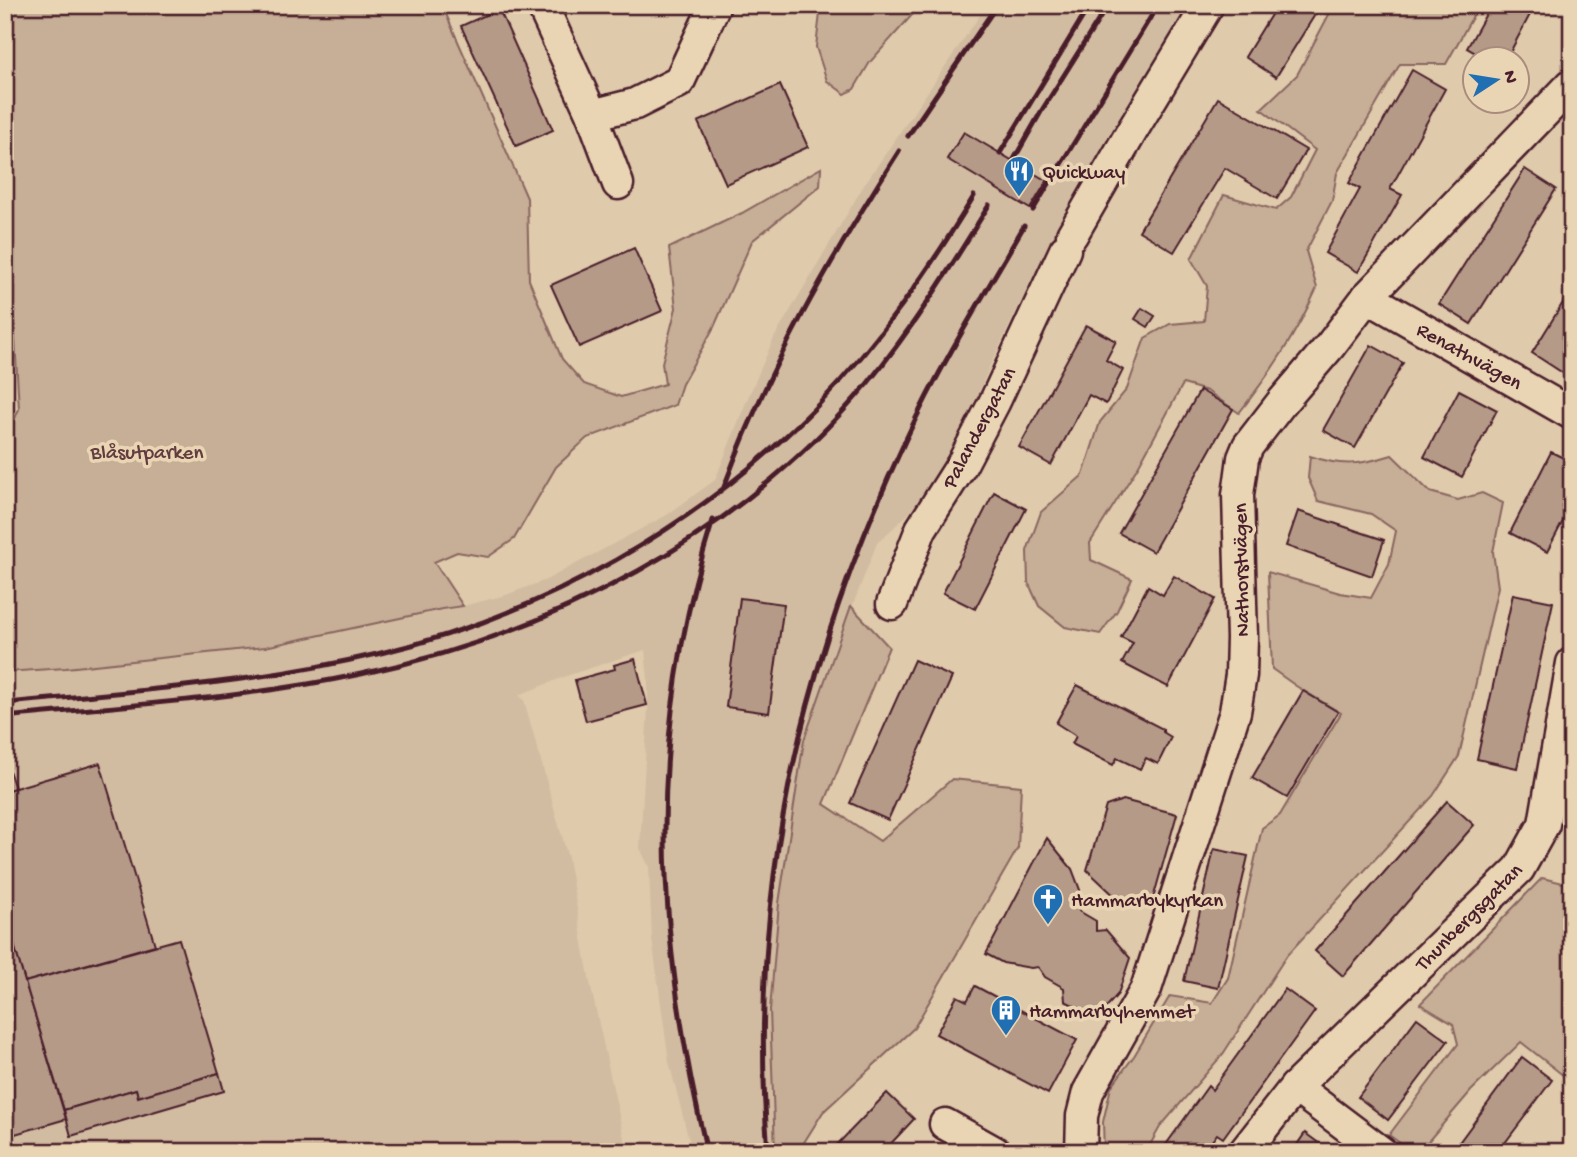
<svg xmlns="http://www.w3.org/2000/svg" width="1577" height="1157" viewBox="0 0 1577 1157" font-family="'Gochi Hand',sans-serif">
<style>
.built{fill:#d2bca1}
.green{fill:#c7ae96;stroke:#886660;stroke-width:2}
.building{fill:#b59a88;stroke:#4a1f2b;stroke-width:2}
.lines{fill:none;stroke-linecap:round;stroke-linejoin:round}
.minor-casing{stroke:#4a1f2b;stroke-width:35}
.minor{stroke:#e9d5b4;stroke-width:30}
.rail{stroke:#4a1f2b;stroke-width:5}
.labels{text-anchor:middle;stroke-width:7;stroke-linejoin:round;paint-order:stroke}
.poi-label{font-size:21px;fill:#4a1f2b;stroke:#e9d5b4;text-anchor:start}
.street-label{font-size:21px;fill:#4a1f2b;stroke:#e9d5b4}
.park-label{font-size:21px;fill:#633c40;stroke:#e9d5b4}
</style>
<rect width="100%" height="100%" fill="#dfcaac"/>
<filter id="ink" filterUnits="userSpaceOnUse"><feTurbulence type="fractalNoise" baseFrequency=".0143" numOctaves="2"/><feDisplacementMap in="SourceGraphic" scale="14" xChannelSelector="R" yChannelSelector="G"/><feConvolveMatrix kernelMatrix="1 2 1 2 8 2 1 2 1" color-interpolation-filters="sRGB"/></filter>
<g filter="url(#ink)">
<path class="built" d="M987,5H1189L1139,86L1034,275L989,368L953,455L919,504L877,543L823,682L797,795L779,903L770,1010L775,1152H692L669,1062L652,939L649,867L640,848L648,708V679L645,650L569,675L519,695L524,700L568,858L590,983L627,1152H5V672L265,647L442,609L463,606L506,595L546,580L667,515L715,480L747,400L774,338L864,185Z"/>
<g class="green">
<path d="M5,5H442L527,198L529,280L562,359L584,384L621,397L665,384L662,363L676,308L669,248L742,213L821,168L820,186L752,241L714,327L682,384L675,405L587,438L556,467L514,539L488,557L457,552L434,562L463,606L442,609L265,647L66,668L5,672V441L19,409L12,287H5Z"/>
<path d="M821,5H921L870,62L854,89L845,94L827,81L816,47Z"/>
<path d="M1334,5H1479L1446,64H1400L1337,173L1332,201L1306,251L1317,288C1295,336 1272,371 1239,413L1207,391L1183,384L1139,465L1090,543L1091,560L1132,579L1117,611L1100,634L1065,627L1039,606L1028,582L1027,551L1041,512L1083,475L1100,422L1127,389L1145,338L1170,324L1204,321L1207,286L1191,259L1224,195L1276,210L1291,197L1315,150L1261,109L1297,75Z"/>
<path d="M1392,455L1430,492L1458,500L1482,493L1503,503L1493,552L1498,587L1459,756L1433,796L1287,955L1223,1054L1160,1127L1146,1152H1104L1103,1122L1111,1087L1134,1056L1170,996L1212,1003L1228,978L1262,828L1280,815L1341,713L1296,686L1272,669L1268,572L1340,593L1371,598L1389,564L1396,531L1371,514L1318,501L1308,478L1310,456C1342,467 1360,465 1392,455Z"/>
<path d="M851,606L889,647L824,804L880,841L952,779L1021,786L1018,848L914,1028L823,1112L798,1152H775L770,1010L779,903L804,740Z"/>
<path d="M1542,878L1572,885V1095L1564,1076L1521,1042L1471,1091L1419,1152H1412L1389,1135L1458,1044L1453,1024L1420,1004Z"/>
</g>
<g class="building">
<path d="M1277,5H1321L1276,77L1245,57Z"/>
<path d="M1491,5H1535L1506,60H1488L1467,48Z"/>
<path d="M499,9L553,130L516,146L461,26Z"/>
<path d="M1412,70L1445,89L1390,189L1402,195L1358,272L1325,253L1360,189L1349,183Z"/>
<path d="M780,85L808,147L726,184L698,122Z"/>
<path d="M1218,98L1306,150L1277,199L1225,168L1174,252L1139,231Z"/>
<path d="M964,132L1047,181L1030,209L947,159Z"/>
<path d="M1525,169L1556,189L1471,324L1439,304Z"/>
<path d="M634,248L662,311L579,347L551,285Z"/>
<path d="M1572,288V359L1563,373L1532,353Z"/>
<path d="M1142,308L1155,316L1148,327L1135,319Z"/>
<path d="M1086,325L1116,341L1106,360L1123,370L1106,404L1089,395L1051,465L1019,447Z"/>
<path d="M1371,345L1403,363L1355,448L1323,430Z"/>
<path d="M1200,390L1233,409L1153,552L1119,533Z"/>
<path d="M1459,390L1497,410L1462,477L1424,457Z"/>
<path d="M1551,452L1572,462V504L1547,552L1510,533Z"/>
<path d="M994,492L1026,509L975,609L943,593Z"/>
<path d="M1298,511L1384,540L1372,576L1286,546Z"/>
<path d="M1174,576L1215,599L1168,687L1122,663L1133,643L1121,637L1148,586L1163,595Z"/>
<path d="M1513,594L1553,602L1517,768L1477,759Z"/>
<path d="M740,598L784,604L769,713L726,707Z"/>
<path d="M635,659L647,705L586,721L575,680L615,669L614,665Z"/>
<path d="M914,660L952,677L888,820L850,803Z"/>
<path d="M1077,685L1163,729V732L1171,737L1158,764L1146,758L1140,769L1117,758L1113,765L1072,744L1076,736L1056,723Z"/>
<path d="M1303,691L1338,712L1287,798L1252,778Z"/>
<path d="M5,759L15,788L5,791Z"/>
<path d="M100,763L155,945L25,982L5,915V791Z"/>
<path d="M1123,800L1177,814L1151,906L1121,902L1087,870L1106,806Z"/>
<path d="M1447,801L1474,825L1343,976L1315,951Z"/>
<path d="M1047,838L1072,869L1080,890L1079,911L1096,921V931L1106,930L1130,958L1118,994L1103,1011L1089,1013L1065,1001L1064,988L1045,977L1038,967L1031,968L1003,963L986,954Z"/>
<path d="M1572,846V872L1564,870Z"/>
<path d="M1214,849L1248,856L1218,988L1184,981Z"/>
<path d="M5,915L66,1119L5,1137Z"/>
<path d="M179,939L219,1073L138,1097L136,1089L64,1110L25,982Z"/>
<path d="M975,986L1077,1040L1048,1094L936,1034L957,996L967,1001Z"/>
<path d="M1285,989L1315,1011L1223,1138L1217,1134L1204,1152H1173L1165,1146L1208,1086L1212,1090Z"/>
<path d="M1417,1018L1448,1041L1388,1120L1358,1097Z"/>
<path d="M1522,1057L1552,1080L1529,1111L1498,1152H1452Z"/>
<path d="M219,1073L224,1091L71,1136L64,1110L136,1089L138,1097Z"/>
<path d="M887,1093L914,1119L883,1152H830Z"/>
<path d="M1305,1133L1331,1152H1292Z"/>
</g>
<g class="lines">
<g class="minor-casing">
<g id="minor">
<path d="M542,5L592,115L635,104L679,82L715,5"/>
<path d="M592,115L618,184"/>
<path d="M1072,235L1132,131L1208,5"/>
<path d="M1367,297L1572,414"/>
<path d="M892,604L921,529L961,466L995,401L1065,250"/>
<path d="M1295,1087L1381,1152"/>
<path d="M945,1124L995,1152"/>
<path d="M1081,1152L1082,1116L1088,1092L1146,989L1235,712L1241,675L1242,638L1238,495L1243,458L1248,446L1282,402L1330,346L1367,297L1572,84"/>
<path d="M1244,1152L1295,1087L1519,869L1544,824L1572,663"/>
</g>
</g>
<use href="#minor" class="minor"/>
<g class="rail">
<path d="M908,136L997,5"/>
<path d="M1000,153L1090,5"/>
<path d="M1013,161L1042,110L1108,5"/>
<path d="M1033,210L1158,5"/>
<path d="M724,487C768,367 831,258 899,151"/>
<path d="M5,703C129,692 256,683 377,654C544,615 699,526 819,404C880,341 929,270 974,196"/>
<path d="M5,717C124,705 244,699 361,674C553,634 739,536 867,384C913,328 951,267 989,205"/>
<path d="M707,1152C655,935 645,735 713,520"/>
<path d="M768,1152C747,898 798,669 906,439C940,366 983,296 1024,226"/>
</g>
</g>
</g>
<defs>
<g id="restaurant-pin" transform="scale(1.575)"><path d="M0 17L-7.5 6A9.5 9.5 0 1 1 7.5 6Z" fill="#1f6fb2" stroke="#e9d5b4"/><path d="M-5-6h1v4h1v-4h1v4h1v-4h1v5L-1.5 .5V6h-2V.5L-5-1ZM5-6V6H3V1.5H1.5Q1.5-4 5-6Z" fill="#fff"/></g>
<g id="church-pin" transform="scale(1.575)"><path d="M0 17L-7.5 6A9.5 9.5 0 1 1 7.5 6Z" fill="#1f6fb2" stroke="#e9d5b4"/><path d="M-1.2-6h2.4v3.5h3.3v2.4h-3.3V6h-2.4V-.1h-3.3v-2.4h3.3Z" fill="#fff"/></g>
<g id="building-pin" transform="scale(1.575)"><path d="M0 17L-7.5 6A9.5 9.5 0 1 1 7.5 6Z" fill="#1f6fb2" stroke="#e9d5b4"/><path d="M-4-6H4V6H1V3H-1V6H-4ZM-2.5-4.3h1.7v1.8h-1.7ZM.8-4.3h1.7v1.8H.8ZM-2.5-1h1.7V.8h-1.7ZM.8-1h1.7V.8H.8Z" fill="#fff"/></g>
</defs>
<g fill-rule="evenodd">
<use href="#restaurant-pin" x="1019" y="171"/>
<use href="#church-pin" x="1048" y="899"/>
<use href="#building-pin" x="1006" y="1010"/>
</g>
<g class="labels">
<g class="poi-label">
<text x="1042" y="178">Quickway</text>
<text x="1071" y="906">Hammarbykyrkan</text>
<text x="1029" y="1017">Hammarbyhemmet</text>
</g>
<g class="street-label">
<text transform="translate(1470 355) rotate(29)" y="7">Renathvägen</text>
<text transform="translate(978 427) rotate(-62)" y="7">Palandergatan</text>
<text transform="translate(1240 570) rotate(-91)" y="7">Nathorstvägen</text>
<text transform="translate(1468 916) rotate(-45)" y="7">Thunbergsgatan</text>
</g>
<g class="park-label">
<text x="147" y="458">Blåsutparken</text>
</g>
</g>
<rect width="1577" height="1157" fill="none" stroke="#e9d5b4" stroke-width="28"/>
<rect x="14" y="14" width="1549" height="1129" fill="none" stroke="#4a1f2b" stroke-width="2.5" filter="url(#ink)"/>
<g transform="translate(1496 80) rotate(78)"><circle r="33" fill="#e9d5b4" stroke="#a98c7d" stroke-width="2"/>
<path d="M0-5L12 26L0 18L-12 26Z" fill="#1f6fb2"/>
<text y="-10" font-size="19" font-weight="bold" text-anchor="middle" fill="#4a1f2b">N</text>
</g>
</svg>
